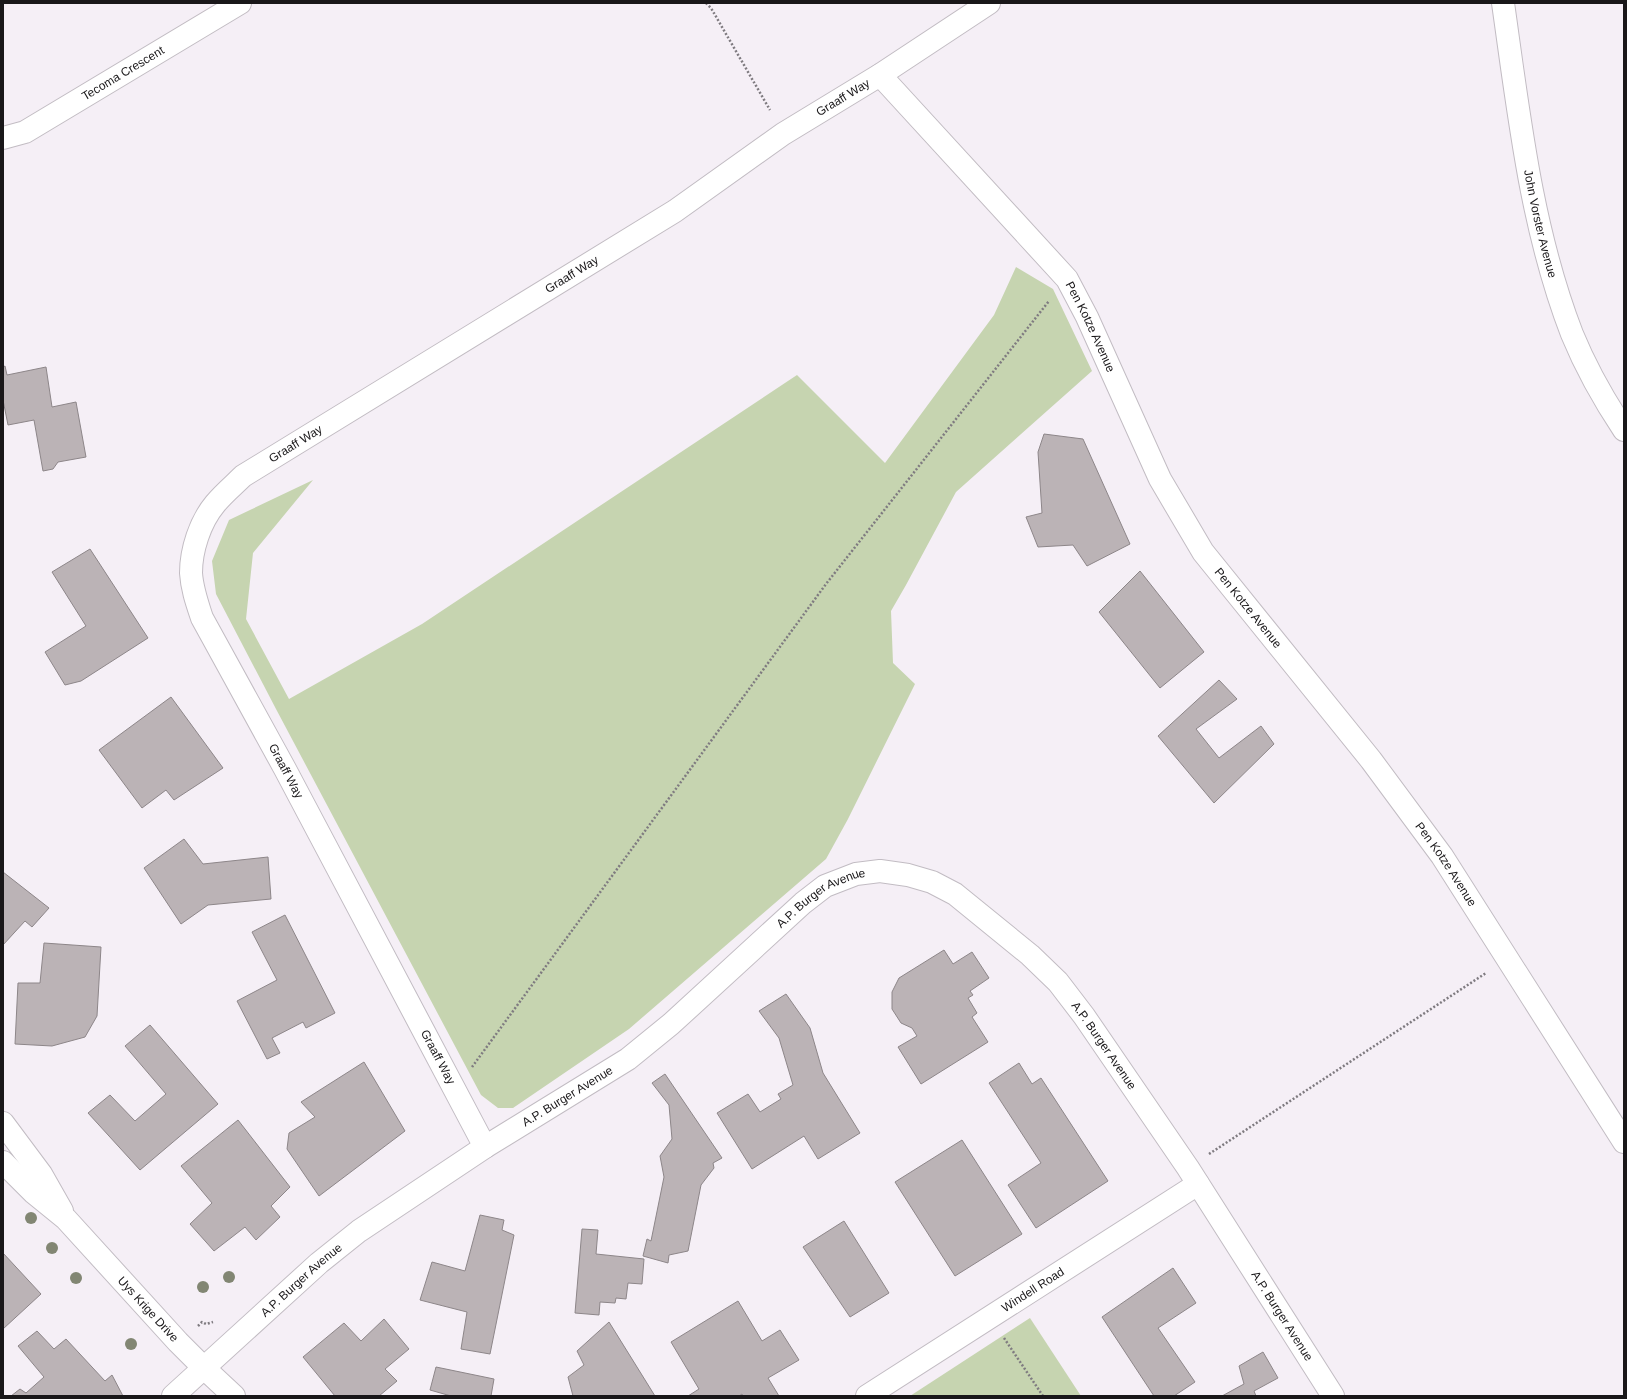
<svg xmlns="http://www.w3.org/2000/svg" width="1627" height="1399" viewBox="0 0 1627 1399" font-family="Helvetica,sans-serif">
<style>
.green{fill:#c6d4b0}
.building{fill:#bbb3b6;stroke:#8d8689}
.lines{fill:none;stroke-linecap:round;stroke-linejoin:round}
.street-casing{stroke:#c2bcc3;stroke-width:24}
.secondary-casing{stroke:#c2bcc3;stroke-width:24}
.path{stroke:#7f7b80;stroke-width:2.5;stroke-dasharray:2 2;stroke-linecap:butt}
.street{stroke:#fff;stroke-width:22}
.secondary{stroke:#fff;stroke-width:22}
.tree{fill:#828673}
.labels{text-anchor:middle;stroke-width:4;stroke-linejoin:round;paint-order:stroke}
.street-label{font-size:12px;fill:#191719;stroke:#fff}
</style>
<rect width="100%" height="100%" fill="#f5eff6"/>
<g class="green">
<path d="M1016,267L1053,289L1092,371L956,492L906,585L891,611L893,663L915,684L848,819L826,859L629,1029L513,1108H498L481,1095L276,709L216,594L212,561L229,520L313,480L253,553L246,619L289,699L422,624L797,375L885,463L994,315Z"/>
<path d="M1030,1318L1081,1396H910Z"/>
</g>
<g class="building">
<path d="M5,366L7,375L46,367L52,407L76,402L86,457L58,462L53,469L43,471L34,420L8,425L3,400V367Z"/>
<path d="M1044,434L1083,439L1130,544L1087,566L1073,545L1038,547L1026,517L1042,513L1038,452Z"/>
<path d="M90,549L148,638L81,681L65,685L45,652L86,626L52,572Z"/>
<path d="M1140,571L1204,652L1160,688L1099,612Z"/>
<path d="M1219,680L1237,699L1196,729L1219,758L1261,726L1274,744L1214,803L1158,736Z"/>
<path d="M171,697L223,768L174,800L166,790L142,808L99,750Z"/>
<path d="M184,839L203,864L268,857L271,899L208,905L181,924L144,868Z"/>
<path d="M3,872L49,908L32,927L25,921L3,945Z"/>
<path d="M285,915L335,1013L306,1028L303,1022L272,1038L280,1053L267,1059L237,1001L277,980L252,932Z"/>
<path d="M44,943L101,947L97,1016L85,1037L52,1046L15,1044L18,983H40Z"/>
<path d="M944,950L953,964L972,952L989,978L970,991L973,995L968,998L977,1013L972,1017L988,1042L921,1084L898,1047L917,1036L912,1028L901,1023L892,1009V992L899,978Z"/>
<path d="M786,994L810,1028L823,1073L860,1133L818,1159L804,1136L752,1169L717,1113L748,1094L760,1112L781,1099L778,1094L793,1085L779,1038L759,1011Z"/>
<path d="M150,1025L218,1104L140,1170L88,1113L110,1095L135,1121L166,1094L125,1046Z"/>
<path d="M364,1062L405,1131L319,1196L287,1149L289,1133L315,1117L301,1102Z"/>
<path d="M1019,1063L1032,1084L1041,1078L1108,1181L1036,1228L1008,1185L1041,1163L989,1083Z"/>
<path d="M665,1074L722,1158L713,1163L714,1168L701,1185L688,1251L669,1255L668,1263L643,1256L647,1239L651,1241L664,1177L660,1156L672,1139L669,1105L652,1083Z"/>
<path d="M238,1120L290,1187L271,1206L280,1217L256,1240L245,1227L214,1251L190,1224L212,1203L181,1166Z"/>
<path d="M962,1140L1022,1234L955,1276L895,1182Z"/>
<path d="M480,1215L504,1220L502,1230L514,1235L490,1354L461,1349L467,1312L420,1300L432,1262L465,1271Z"/>
<path d="M844,1221L889,1293L850,1317L803,1247Z"/>
<path d="M582,1229L598,1230L596,1254L644,1259L642,1284L628,1283L626,1299L616,1298L615,1303L600,1302L599,1315L575,1313Z"/>
<path d="M3,1253L41,1294L3,1329Z"/>
<path d="M1173,1268L1196,1303L1158,1328L1195,1382L1174,1396H1154L1102,1317Z"/>
<path d="M738,1301L762,1341L780,1330L799,1360L768,1378L779,1396H743L742,1394L739,1396H688L699,1389L671,1342Z"/>
<path d="M384,1319L409,1349L385,1369L397,1381L379,1396H335L303,1357L344,1323L361,1341Z"/>
<path d="M609,1322L655,1396H573L568,1377L584,1365L577,1351Z"/>
<path d="M37,1331L54,1349L66,1339L105,1381L112,1375L123,1396H11L20,1389L26,1393L44,1377L18,1346Z"/>
<path d="M1263,1352L1278,1378L1254,1391L1256,1396H1222L1244,1384L1239,1366Z"/>
<path d="M436,1367L494,1379L491,1396H451L430,1390Z"/>
</g>
<g class="lines">
<g class="street-casing">
<g id="street">
<path id="s1" d="M1503,3C1519,115 1531,228 1572,334C1586,368 1604,400 1624,430"/>
<path id="s2" d="M880,75L1067,279L1087,317L1160,479L1203,552L1371,760L1442,856L1624,1142"/>
<path id="s3" d="M3,138L25,132L240,3"/>
<path id="s4" d="M485,1147L285,769L202,618C197,603 192,589 191,573C191,550 200,522 215,504C223,494 234,485 243,476L675,211L783,134L880,75L989,3"/>
<path id="s5" d="M173,1396L319,1263L359,1231L485,1147L628,1059L671,1024L803,903L825,886L856,874L880,871L908,875L932,882L955,894L1030,955L1058,982L1084,1016L1188,1168L1333,1396"/>
<path id="s6" d="M867,1396L1198,1184"/>
</g>
</g>
<g class="secondary-casing">
<g id="secondary">
<path d="M3,1123L41,1174L62,1211"/>
<path id="s7" d="M3,1162L34,1193L66,1219L178,1342L204,1368L234,1396"/>
</g>
</g>
<g class="path">
<path d="M706,3L711,8L770,110"/>
<path d="M472,1067L826,584L1049,301"/>
<path d="M1209,1154L1486,973"/>
<path d="M198,1326L202,1322L206,1324L213,1322"/>
<path d="M1004,1338L1043,1396"/>
</g>
<use href="#street" class="street"/>
<use href="#secondary" class="secondary"/>
</g>
<g class="tree">
<circle cx="31" cy="1218" r="6"/>
<circle cx="52" cy="1248" r="6"/>
<circle cx="229" cy="1277" r="6"/>
<circle cx="76" cy="1278" r="6"/>
<circle cx="203" cy="1287" r="6"/>
<circle cx="131" cy="1344" r="6"/>
</g>
<g class="labels">
<g class="street-label">
<text dy="4" stroke="none"><textPath href="#s3" startOffset="137">Tecoma Crescent</textPath></text>
<text dy="4" stroke="none"><textPath href="#s4" startOffset="1470">Graaff Way</textPath></text>
<text dy="4" stroke="none"><textPath href="#s1" startOffset="224">John Vorster Avenue</textPath></text>
<text dy="4" stroke="none"><textPath href="#s4" startOffset="1146">Graaff Way</textPath></text>
<text dy="4" stroke="none"><textPath href="#s2" startOffset="330">Pen Kotze Avenue</textPath></text>
<text dy="4" stroke="none"><textPath href="#s4" startOffset="822">Graaff Way</textPath></text>
<text dy="4" stroke="none"><textPath href="#s2" startOffset="654">Pen Kotze Avenue</textPath></text>
<text transform="translate(286 771) rotate(62)" y="4">Graaff Way</text>
<text dy="4" stroke="none"><textPath href="#s2" startOffset="978">Pen Kotze Avenue</textPath></text>
<text dy="4" stroke="none"><textPath href="#s5" startOffset="821">A.P. Burger Avenue</textPath></text>
<text dy="4" stroke="none"><textPath href="#s5" startOffset="1181">A.P. Burger Avenue</textPath></text>
<text transform="translate(438 1057) rotate(62)" y="4">Graaff Way</text>
<text dy="4" stroke="none"><textPath href="#s5" startOffset="497">A.P. Burger Avenue</textPath></text>
<text dy="4" stroke="none"><textPath href="#s5" startOffset="173">A.P. Burger Avenue</textPath></text>
<text dy="4" stroke="none"><textPath href="#s6" startOffset="197">Windell Road</textPath></text>
<text dy="4" stroke="none"><textPath href="#s7" startOffset="207">Uys Krige Drive</textPath></text>
<text dy="4" stroke="none"><textPath href="#s5" startOffset="1505">A.P. Burger Avenue</textPath></text>
</g>
</g>
<rect width="1627" height="1399" fill="none" stroke="#191719" stroke-width="8"/>
</svg>
